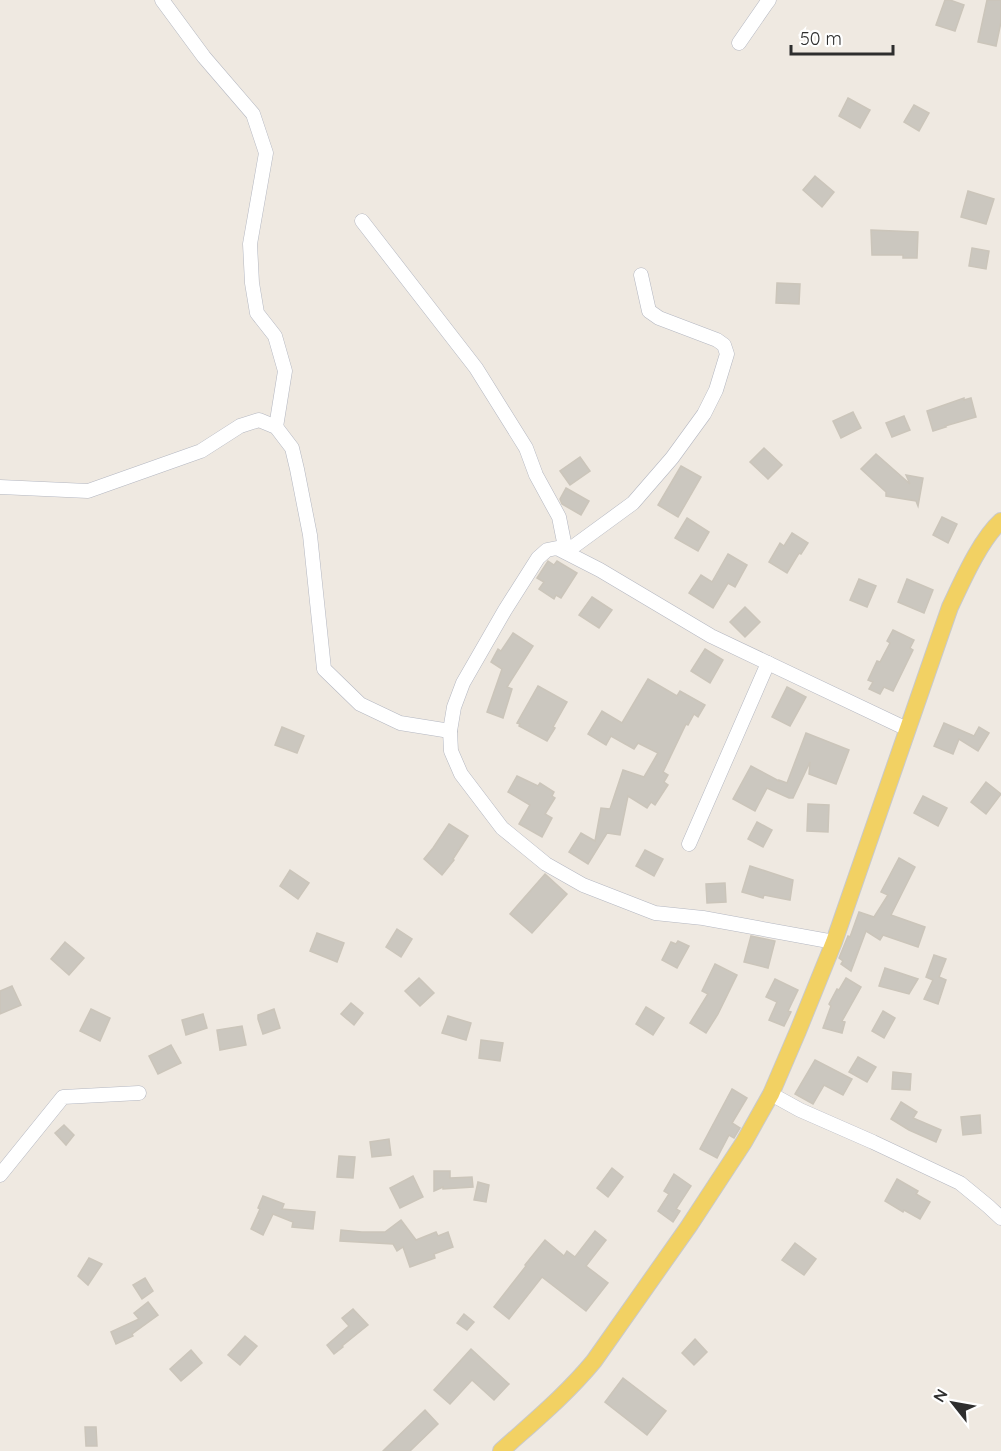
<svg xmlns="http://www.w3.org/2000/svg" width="1001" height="1451" viewBox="0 0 1001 1451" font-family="Quicksand,sans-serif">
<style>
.building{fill:#cbc7bf;stroke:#cbc5ba;stroke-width:1.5}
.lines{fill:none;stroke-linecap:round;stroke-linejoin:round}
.minor-casing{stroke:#b4b7c1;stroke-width:15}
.major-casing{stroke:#c9c9c9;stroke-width:18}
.minor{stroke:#fff;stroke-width:14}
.major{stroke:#f2d163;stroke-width:16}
</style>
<rect width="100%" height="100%" fill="#efe9e1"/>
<g class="building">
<path d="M945,0H950L964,5L955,31L936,25Z"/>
<path d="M987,0H1001V22L996,46L978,42Z"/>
<path d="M848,98L870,110L860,128L839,116Z"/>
<path d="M914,105L929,113L919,131L904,122Z"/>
<path d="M815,176L834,192L822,207L803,190Z"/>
<path d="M968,191L994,199L986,224L961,217Z"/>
<path d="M871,230L918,232L917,258H903V255H872Z"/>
<path d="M972,248L989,251L986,269L969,266Z"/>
<path d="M777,283L800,284L799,304L776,303Z"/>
<path d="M964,398V400L971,398L976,417L945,426L946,427L933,431L927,411Z"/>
<path d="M853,412L861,428L841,438L833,421Z"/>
<path d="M904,416L910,430L892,437L886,423Z"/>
<path d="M764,448L782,465L768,479L750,462Z"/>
<path d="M876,454L910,484L906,475L923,478L918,506L916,501L886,496V492L861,469Z"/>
<path d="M580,457L590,471L570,485L560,471Z"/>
<path d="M681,466L701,477L678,517L658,505Z"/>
<path d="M566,488L589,501L581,515L562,504L560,499Z"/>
<path d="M942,517L957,524L948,543L933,535Z"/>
<path d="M687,518L709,532L698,551L675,538Z"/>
<path d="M792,533L808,543L801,554L799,553L787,573L769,562L780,543L784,546Z"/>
<path d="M728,554L747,565L735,587L728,583L713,608L689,593L701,575L712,582Z"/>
<path d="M548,561L554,565L557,561L577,573L561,598L556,595L554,599L539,589L544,582L537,578Z"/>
<path d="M859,579L876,586L867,607L850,600Z"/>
<path d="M907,579L933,590L924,613L898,602Z"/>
<path d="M592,597L612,610L599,628L579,615Z"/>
<path d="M745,607L760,622L745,637L730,622Z"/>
<path d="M893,630L914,640L910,648L913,650L893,691L884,687L880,694L869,689L873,682L868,680L877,661L880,662L890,643L887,641Z"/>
<path d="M513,633L533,646L507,687L512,689L503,718L487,712L502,669L491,662L498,649L501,651Z"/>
<path d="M705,649L723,660L710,683L691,671Z"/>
<path d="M648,679L677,696L680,691L705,705L698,717L694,714L688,725L686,724L663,772L668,775L664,782L668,785L655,805L651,802L647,808L628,796L620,835L607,833L588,864L569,852L581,833L595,841L601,808L610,809L623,770L644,777L658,753L638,743L634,749L611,736L606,745L588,734L602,711L622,723Z"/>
<path d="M538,686L567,702L553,727L555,728L547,741L519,726L520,724L517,723Z"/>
<path d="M787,687L806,697L790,726L772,717Z"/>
<path d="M944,723L974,736L979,727L989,733L978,751L959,739L953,754L934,746Z"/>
<path d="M282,727L304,736L297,753L275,745Z"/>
<path d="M806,733L849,750L836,784L809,774L810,762L793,798H789L767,788L755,811L733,799L751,766L779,781V780L787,783Z"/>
<path d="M517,776L538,786L540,783L554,792L552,796L555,798L545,814L552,818L542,837L519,824L530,805L508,792Z"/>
<path d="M986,782L1001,794L986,814L971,802Z"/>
<path d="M923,796L947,808L938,826L914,813Z"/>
<path d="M808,804L829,805L828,832L807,831Z"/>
<path d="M757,822L772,830L763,847L748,839Z"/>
<path d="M449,824L468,836L453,859L454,860L442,875L424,859L433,848Z"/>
<path d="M645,850L663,859L654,876L636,866Z"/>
<path d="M899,858L915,867L891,915L925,927L918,947L883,935L880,940L866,931L851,971L841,964L843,961L839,958L848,936L850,937L859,912L874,917L888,895L881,892Z"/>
<path d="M750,866L793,880L790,900L764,895L763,898L742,892Z"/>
<path d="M290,870L309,883L298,899L280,886Z"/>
<path d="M545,874L567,894L532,933L510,914Z"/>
<path d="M725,883L726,902L707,903L706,884Z"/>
<path d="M397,929L412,939L401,957L386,947Z"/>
<path d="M317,933L344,943L337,962L310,951Z"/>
<path d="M751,936L775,941L768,968L744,962Z"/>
<path d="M678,941L689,946L677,968L662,960L671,942L676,944Z"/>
<path d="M65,942L84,958L69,975L51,959Z"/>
<path d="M934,955L946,959L939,977L946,980L938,1004L924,999L933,980L926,977Z"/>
<path d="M715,964L737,975L718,1014L706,1033L690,1023L708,994L702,991Z"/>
<path d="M885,968L918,979L909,994L879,986Z"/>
<path d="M419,978L434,993L420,1006L405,991Z"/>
<path d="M846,978L861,987L842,1021L845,1022L842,1033L823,1028L831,1006L829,1004L837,989L839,990Z"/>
<path d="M775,979L798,990L788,1011L791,1012L784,1026L769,1020L777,1002L766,997Z"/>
<path d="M12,986L21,1005L0,1014V991Z"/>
<path d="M351,1003L363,1013L354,1025L341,1014Z"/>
<path d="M646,1007L664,1018L653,1035L636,1024Z"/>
<path d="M91,1009L110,1018L100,1041L80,1031Z"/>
<path d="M274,1009L280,1028L263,1034L258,1019V1015Z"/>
<path d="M883,1011L895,1018L884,1038L872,1031Z"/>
<path d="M203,1014L207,1028L186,1035L182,1020Z"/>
<path d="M448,1016L471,1023L466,1040L442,1033Z"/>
<path d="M242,1026L246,1045L220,1050L217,1030Z"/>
<path d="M481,1040L503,1043L500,1061L479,1058Z"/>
<path d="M171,1045L181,1063L158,1074L149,1056Z"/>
<path d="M858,1057L876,1067L867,1082L849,1072Z"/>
<path d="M815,1060L852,1079L843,1095L824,1085L813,1104L795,1094Z"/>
<path d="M893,1072L911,1074L910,1090L892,1089Z"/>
<path d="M732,1089L747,1098L732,1123L740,1128L734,1138L729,1135L717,1158L700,1149Z"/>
<path d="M901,1102L917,1112L913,1118L941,1130L936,1142L909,1130L891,1119Z"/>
<path d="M980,1115L981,1133L963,1135L961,1117Z"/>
<path d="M64,1125L74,1135L66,1145L55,1133Z"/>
<path d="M389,1139L391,1155L372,1157L370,1142Z"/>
<path d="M339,1156L355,1157L353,1178L337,1177Z"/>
<path d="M612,1168L623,1177L608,1197L597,1188Z"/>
<path d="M434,1171H450V1178L472,1177L473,1187L443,1189V1187L434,1191Z"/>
<path d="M674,1174L691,1186L676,1209L680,1211L673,1222L658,1211L669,1194L664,1191Z"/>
<path d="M413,1176L423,1197L400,1208L390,1188Z"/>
<path d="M897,1179L918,1191L916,1194L930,1202L920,1219L904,1210L903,1212L885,1201Z"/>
<path d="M478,1182L489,1185L486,1202L474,1200Z"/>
<path d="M263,1196L284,1204L282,1209L315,1212L313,1229L292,1227L293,1222L273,1214L263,1235L251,1229L260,1209L258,1208Z"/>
<path d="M401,1220L416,1240L436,1232L438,1236L448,1232L453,1247L434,1254L435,1258L410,1267L403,1247L397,1251L393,1244L340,1241L341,1230L362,1232H385Z"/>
<path d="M595,1231L606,1240L586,1266L608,1283L586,1311L542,1277L509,1319L494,1307L526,1266L525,1265L545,1240L564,1256L567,1251L575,1257Z"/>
<path d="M795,1243L816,1259L804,1275L782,1260Z"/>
<path d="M89,1258L102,1264L88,1285L78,1276Z"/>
<path d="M145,1278L153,1291L142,1299L133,1285Z"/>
<path d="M148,1302L158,1315L132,1334L133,1336L116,1344L111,1332L139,1319L134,1313Z"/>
<path d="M353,1309L368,1325L342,1346L343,1347L334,1354L327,1345L349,1326L342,1318Z"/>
<path d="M464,1314L474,1322L467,1330L457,1323Z"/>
<path d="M245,1336L257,1346L240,1365L228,1355Z"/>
<path d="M695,1339L707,1352L694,1365L682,1353Z"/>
<path d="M471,1349L509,1384L494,1400L472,1380L450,1404L434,1390Z"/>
<path d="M191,1350L202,1363L181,1381L170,1369Z"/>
<path d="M623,1378L666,1411L647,1435L605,1402Z"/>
<path d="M425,1410L438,1424L410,1451H383Z"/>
<path d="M85,1427H96L97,1446H86Z"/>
</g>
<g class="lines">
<g class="minor-casing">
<g id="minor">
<path d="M162,0L204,57L253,114L266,153L250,244L252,283L257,313L275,336L285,371L276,427"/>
<path d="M739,43L766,4L769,0"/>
<path d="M362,221L476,368L526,448L536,475L559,517L566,552L633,503L672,458L704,414L716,390L727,354L724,345L717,340L659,318L649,311L641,275"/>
<path d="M0,487L88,491L201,451L240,426L259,420L276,427L292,448L297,469L310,535L324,669L360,704L400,723L450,731"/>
<path d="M689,844L768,663"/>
<path d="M834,942L703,918L655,913L583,885L546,864L502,828L461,774L451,751L450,731L454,707L463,683L505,610L538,558L547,550L557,548L600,570L711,636L907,729"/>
<path d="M771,1094L800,1110L873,1142L960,1183L988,1206L1001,1218"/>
<path d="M0,1175L63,1097L139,1093"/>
</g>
</g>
<g class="major-casing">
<path id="major" d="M501,1451C533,1422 566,1395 594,1361L689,1226L744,1142L771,1094L798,1031L834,942L950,607C962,582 980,540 1001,521"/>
</g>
<use href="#minor" class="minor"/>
<use href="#major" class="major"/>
</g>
<g transform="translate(953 1403) rotate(301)" stroke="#ffffff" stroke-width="4.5" paint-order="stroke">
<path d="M0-4.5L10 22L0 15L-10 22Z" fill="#2e2e2e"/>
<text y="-9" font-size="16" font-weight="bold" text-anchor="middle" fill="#2e2e2e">N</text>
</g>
<path d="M791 45v9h102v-9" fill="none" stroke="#2e2e2e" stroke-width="3"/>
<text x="800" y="45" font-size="18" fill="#2e2e2e" stroke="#ffffff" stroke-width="4.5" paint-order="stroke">50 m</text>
</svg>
